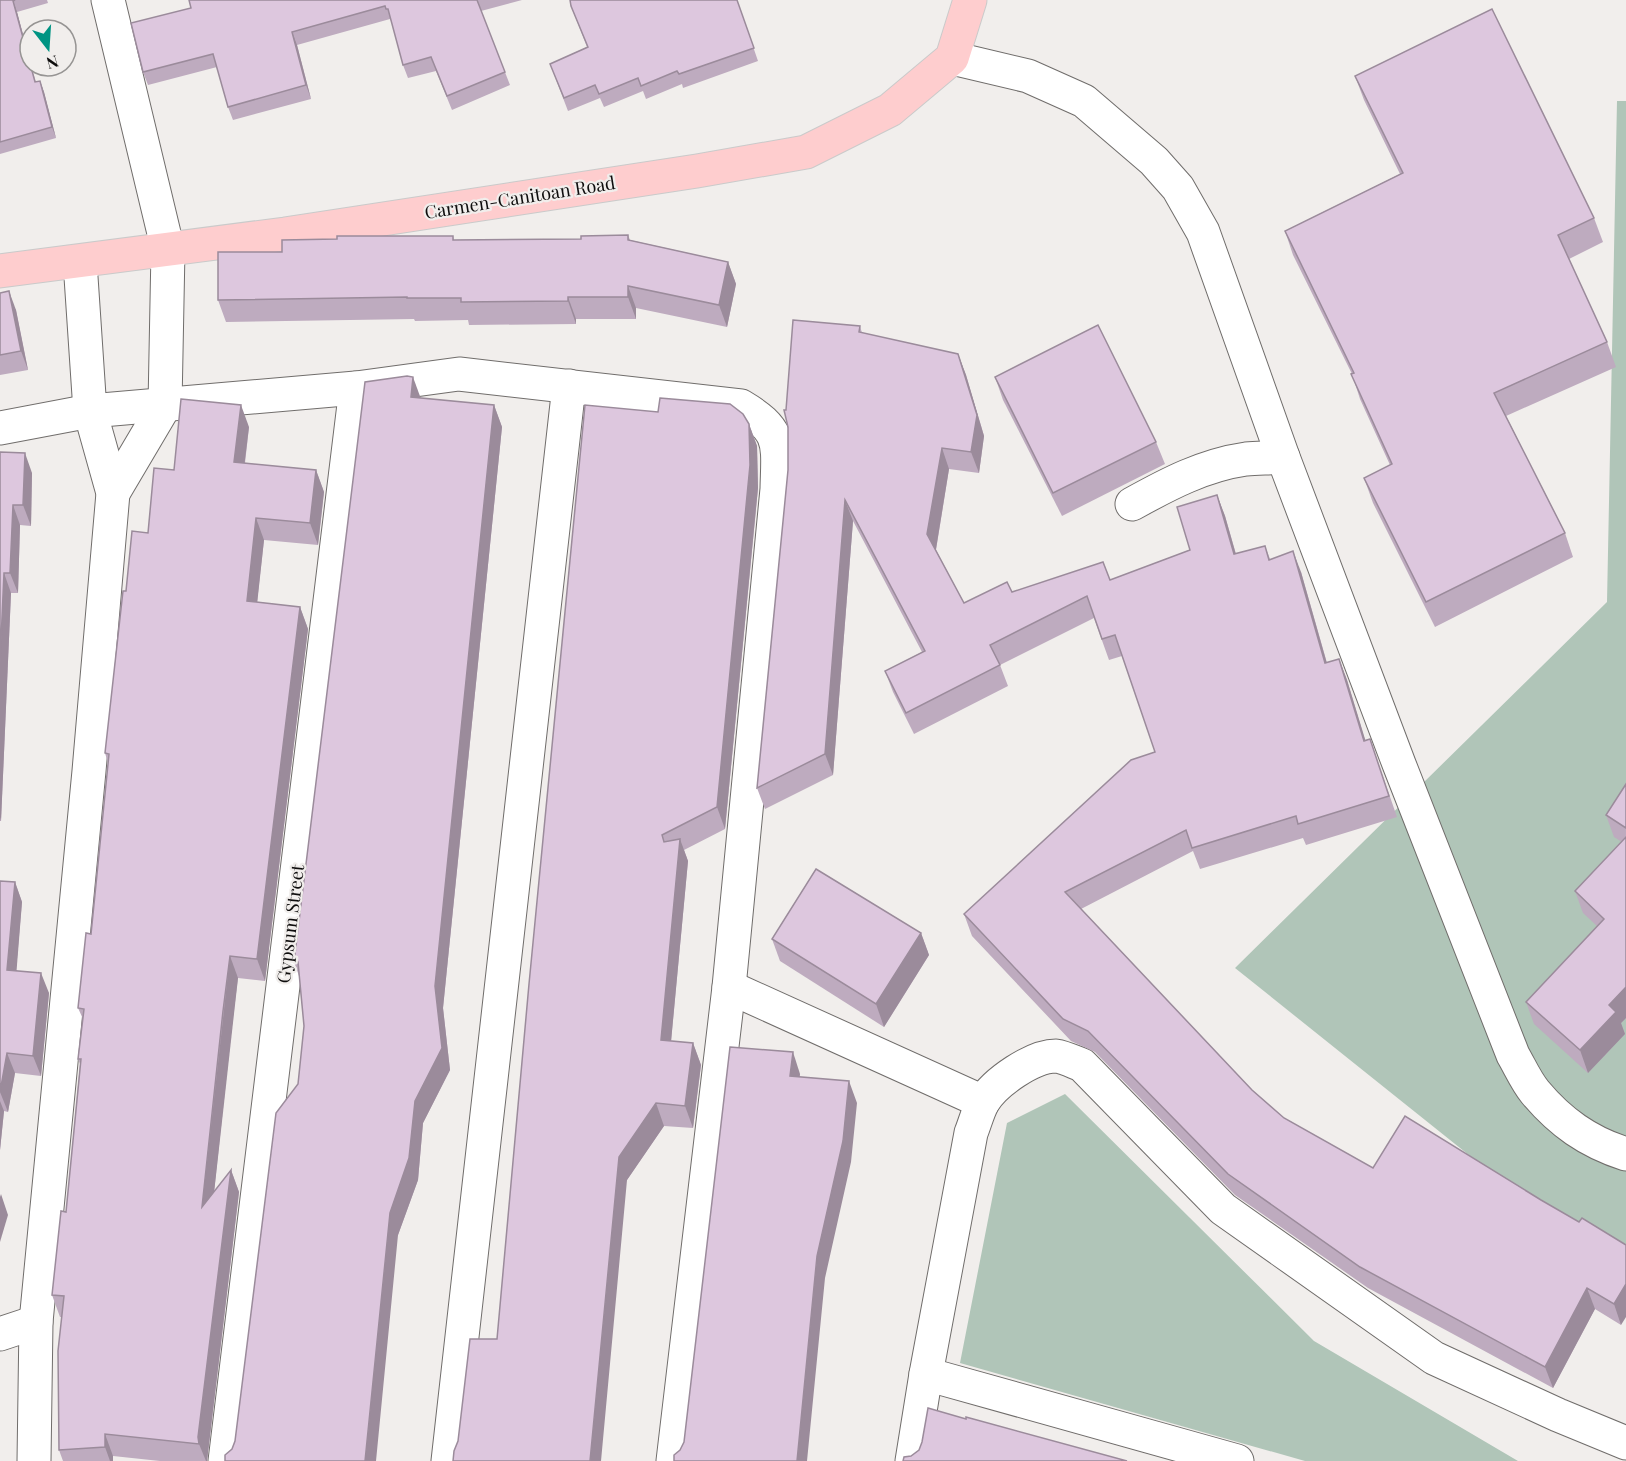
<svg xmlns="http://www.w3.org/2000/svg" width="1626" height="1461" viewBox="0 0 1626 1461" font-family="'Playfair Display',serif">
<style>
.green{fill:#b0c5b8}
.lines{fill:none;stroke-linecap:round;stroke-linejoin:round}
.minor-casing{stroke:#706d6b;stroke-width:35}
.major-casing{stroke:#cacaca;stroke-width:35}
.minor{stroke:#fff;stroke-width:33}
.major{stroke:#fecdce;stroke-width:33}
.wall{fill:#beabbf}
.shaded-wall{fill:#9b8b9b}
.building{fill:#ddc7de;stroke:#9b8b9b;stroke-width:1.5}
.labels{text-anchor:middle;stroke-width:4.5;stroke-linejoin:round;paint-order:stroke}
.street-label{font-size:18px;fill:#0e0d0d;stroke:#f1eeec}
</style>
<rect width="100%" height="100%" fill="#f1eeec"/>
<g class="green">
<path d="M1617,101H1626V1278L1620,1276L1235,968L1607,602Z"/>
<path d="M1065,1094L1314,1341L1518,1461H1305L960,1363L1007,1123Z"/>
</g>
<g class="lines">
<g class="minor-casing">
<g id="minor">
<path d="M108,0L168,250L165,405L113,493"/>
<path d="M952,58L1028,76L1084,101L1154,161L1178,188L1203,232L1283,457L1399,764L1513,1055C1520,1067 1526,1081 1535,1092C1560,1122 1588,1142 1626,1154"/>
<path d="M0,428L90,411L356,388L459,374L741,406C783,431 778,444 777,489L729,987L673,1461"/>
<path d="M1132,504C1168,484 1204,465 1246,459C1258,458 1271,458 1283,457"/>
<path d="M729,987L983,1102"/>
<path d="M0,1334L36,1322"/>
<path d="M926,1374L1237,1461"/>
<path d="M34,1461L36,1322L89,771L113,493L90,411L80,262"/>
<path d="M225,1461L356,388"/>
<path d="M448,1461L569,386"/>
<path d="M912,1461L926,1374L971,1133C975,1123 978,1111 983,1102C995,1082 1033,1056 1056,1056C1064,1057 1074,1062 1082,1065L1223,1209L1434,1358L1558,1415L1626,1443"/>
</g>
</g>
<g class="major-casing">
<path id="major" d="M0,271L285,234L697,171L806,152L890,110L952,58L970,0"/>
</g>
<use href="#minor" class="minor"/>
<use href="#major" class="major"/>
</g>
<g class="wall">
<path d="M0,0H47L48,3L17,12L30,61V66H31L36,82L40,81L44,92L56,138L0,154Z"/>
<path d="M191,0H522L481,11L510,85L452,110L436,71L408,78L403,65L392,23L390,19L297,45L311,99L233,120L228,107L217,67L148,85L143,72L191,8Z"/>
<path d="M737,0L758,61L683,88L682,84L646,99L643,91L604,107L600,98L568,111L550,64L587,47L571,6Z"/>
<path d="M1355,76L1594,218L1603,242L1569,259L1607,342L1616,367L1506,416L1565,533L1573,557L1435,627L1373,503L1364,478L1390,465L1360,399L1352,374L1293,255L1285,231L1400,174L1364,100Z"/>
<path d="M628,235L630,240L728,262L736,284L727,327L636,308V319H576V324L469,325L468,320L415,321L414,319L226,322L218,300L282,252L453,236L454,240L581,239Z"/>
<path d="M0,293L16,310L28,370L0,375Z"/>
<path d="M860,326L862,333L958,354L966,375L984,436L979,473L949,469L936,550L964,603L1012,592L1110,580L1190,550L1217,495L1225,516L1236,554L1265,546L1270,559L1301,572L1327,663L1339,659L1347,680L1365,740L1370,739L1397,817L1306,845L1303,838L1200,869L1193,851L1081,909L1252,1090L1284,1118L1373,1168L1541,1200L1579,1222L1626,1245L1621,1325L1595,1309L1553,1388L1368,1288L1235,1195L1095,1052L1071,1041L972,936L964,914L1155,752L1122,656L1109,660L1094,618L1000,665L1008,686L914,734L893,692L885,671L922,652L853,521L833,775L765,809L757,788L788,470V427Z"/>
<path d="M995,377L1156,442L1165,464L1062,516L1003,400Z"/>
<path d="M421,398L494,405L502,427L443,1008L450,1070L423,1123L418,1180L398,1235L232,1449L235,1441L298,1084L304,1026L299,976L294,962Z"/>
<path d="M658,412L749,424L757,446L758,488L725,829L684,850L688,861L671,1041L693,1043L701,1065L693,1128L664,1126L627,1180L458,1441L497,1339Z"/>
<path d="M249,427L245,463L316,470L324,492L318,545L264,540L257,602L300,607L308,629L265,981L238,978L231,1034L214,1192L231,1170L239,1192L207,1461H160L113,1456V1461H63L59,1450L62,1317H60L52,1295L66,1212L80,1064L78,1059L83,1019L78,1008L91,934L108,763L105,753L126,591L148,533L174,470Z"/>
<path d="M0,452L32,473L31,526L20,525L18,593H11L1,821H0Z"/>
<path d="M1626,784V1018L1621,1023L1625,1034L1588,1073L1534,1024L1526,1002L1597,926L1583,913L1575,891L1622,842L1614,837L1606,815Z"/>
<path d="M0,881L15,882L22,902L16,970L49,993L41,1076L15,1073L8,1112L4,1111L0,1150Z"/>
<path d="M921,933L929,955L884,1027L780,961L772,939Z"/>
</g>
<g class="shaded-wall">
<path d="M13,1L17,12L30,61V65Z"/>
<path d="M292,32L297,45L311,99L306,85Z"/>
<path d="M40,81L44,92L56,138L52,127Z"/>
<path d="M728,262L736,284L727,327L719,305Z"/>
<path d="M628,286L636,308V319L628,297Z"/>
<path d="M9,291L16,310L28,370L21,351Z"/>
<path d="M568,297L576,319V324L568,301Z"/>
<path d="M958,354L966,375L984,436L979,473L971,452Z"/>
<path d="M413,377L421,399L411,397Z"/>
<path d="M241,405L249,427L242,484L234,462Z"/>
<path d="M494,405L502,427L443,1008L450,1070L423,1123L418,1180L398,1235L376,1461H365L390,1213L435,986Z"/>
<path d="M749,424L757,446L758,488L725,829L717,807Z"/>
<path d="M942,448L949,469L935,555L927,534Z"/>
<path d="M25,453L32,473L31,526L23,505Z"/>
<path d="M316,470L324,492L318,545L310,523Z"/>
<path d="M1217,495L1225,516L1242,576L1234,554Z"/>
<path d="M845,500L853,521L833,775L825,754Z"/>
<path d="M13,505L20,525L18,593L10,573Z"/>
<path d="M256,518L264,540L255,623L247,601Z"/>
<path d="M1293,551L1301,572L1333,685L1325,663Z"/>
<path d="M4,573L11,593L1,821L0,817V663Z"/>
<path d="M300,607L308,629L265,981L257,959Z"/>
<path d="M1339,659L1347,680L1372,762L1364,741Z"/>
<path d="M680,839L688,861L669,1063L661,1040Z"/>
<path d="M15,882L22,902L15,990L7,970Z"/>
<path d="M921,933L929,955L884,1027L876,1004Z"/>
<path d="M230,956L238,978L210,1229L202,1207Z"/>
<path d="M41,973L49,993L41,1076L33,1056Z"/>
<path d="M1626,987V1018L1621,1023L1625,1034L1588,1073L1580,1050L1609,1005Z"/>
<path d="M693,1043L701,1065L693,1128L685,1106Z"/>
<path d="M793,1052L800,1074L798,1098L790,1076Z"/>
<path d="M7,1053L15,1073L8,1112L0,1092Z"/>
<path d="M849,1081L857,1103L851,1162L825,1278L807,1461H797L817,1256Z"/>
<path d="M0,1101L4,1111L0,1150Z"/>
<path d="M656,1103L664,1126L627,1180L601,1461H590L619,1157Z"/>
<path d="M231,1170L239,1192L207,1461H206L199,1444L198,1437Z"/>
<path d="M1,1194L8,1215L0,1242V1197Z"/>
<path d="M1626,1284V1317L1621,1325L1614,1304Z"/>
<path d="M1587,1288L1595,1309L1553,1388L1545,1367Z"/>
<path d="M105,1434L113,1456V1461H110L105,1447Z"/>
</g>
<g class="building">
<path d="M0,0H15L13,1L35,82L40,81L52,127L0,142Z"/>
<path d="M189,0H477L505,72L447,96L431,57L403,65L388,9H386L385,6L292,32L306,85L228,107L213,54L143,72L131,23L191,8Z"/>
<path d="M570,0H737L754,48L679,74L677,71L641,86L638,78L599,94L595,85L564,98L550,64L588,47L571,6Z"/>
<path d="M1492,9L1594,218L1558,235L1607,342L1494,393L1565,533L1426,602L1364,478L1392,464L1351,374L1354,373L1285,231L1403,173L1355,76Z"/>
<path d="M628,235V240L728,262L719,305L628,286V297H568V301L461,302V298H407V297L218,300V252H282V240L337,239V236H453V240L581,239V236Z"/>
<path d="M9,291L21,351L0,355V293Z"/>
<path d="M793,320L860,326L859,332L958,354L977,415L971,452L942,448L927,534L964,603L1007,582L1012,592L1103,562L1110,580L1190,550L1177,507L1217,495L1234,554L1265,546L1269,560L1293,551L1325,663L1339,659L1364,741L1370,739L1389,796L1298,824L1296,816L1192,848L1186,830L1065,892L1252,1090L1284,1118L1373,1168L1405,1116L1541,1200L1579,1222L1582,1218L1626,1245V1284L1614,1304L1587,1288L1545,1367L1360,1267L1228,1174L1088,1031L1063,1019L964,914L1131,760L1155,752L1115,635L1102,639L1087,596L990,645L1000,665L906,713L885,671L925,651L845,500L825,754L757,788L788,470V427L784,410H786Z"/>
<path d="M1098,325L1156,442L1053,493L995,377Z"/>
<path d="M407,376L413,377L411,397L494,405L435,986L442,1048L415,1101L409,1158L390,1213L365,1461H225V1455L232,1449L235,1441L276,1113L298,1084L304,1026L298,962H294L365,382Z"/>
<path d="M660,398L730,404L743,414L749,424L750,465L717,807L662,835L664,842L680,839L661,1040L693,1043L685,1106L656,1103L619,1157L590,1461H453L454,1451L458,1441L470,1339H497L529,984L585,405L658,412Z"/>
<path d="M181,399L241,405L234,462L316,470L310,523L256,518L247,601L300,607L257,959L230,956L223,1011L202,1207L231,1170L198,1437L199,1444L105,1434V1447L59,1450L58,1351L64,1296L52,1295L61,1211L66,1212L81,1059H78L84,1009L78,1008L86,933L91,934L109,754L105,753L123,591H126L132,531L148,533L154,468L174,470Z"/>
<path d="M0,452L25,453L23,505H13L10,573H4L0,663Z"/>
<path d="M1626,784V828L1606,815Z"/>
<path d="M1626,837V987L1609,1005L1616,1012L1580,1050L1526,1002L1604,919L1575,891Z"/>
<path d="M816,869L921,933L876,1004L772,939Z"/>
<path d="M0,881L15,882L7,970L41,973L33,1056L7,1053L0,1092Z"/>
<path d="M730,1047L793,1052L790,1076L849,1081L843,1141L817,1256L797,1461H674V1455L680,1450L684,1442Z"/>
<path d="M928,1408L966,1419V1417L1127,1461H903L904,1457L911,1456L919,1450L922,1442Z"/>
</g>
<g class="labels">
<g class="street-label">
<text transform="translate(520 198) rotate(-9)" y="6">Carmen-Canitoan Road</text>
<text transform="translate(291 924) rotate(-83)" y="6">Gypsum Street</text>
</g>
</g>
<g transform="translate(48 48) rotate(163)"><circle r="28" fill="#f1eeec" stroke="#969493" stroke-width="1.5"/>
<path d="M0-4.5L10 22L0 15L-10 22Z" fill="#009483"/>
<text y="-9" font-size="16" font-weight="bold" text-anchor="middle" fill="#0e0d0d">N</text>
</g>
</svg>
